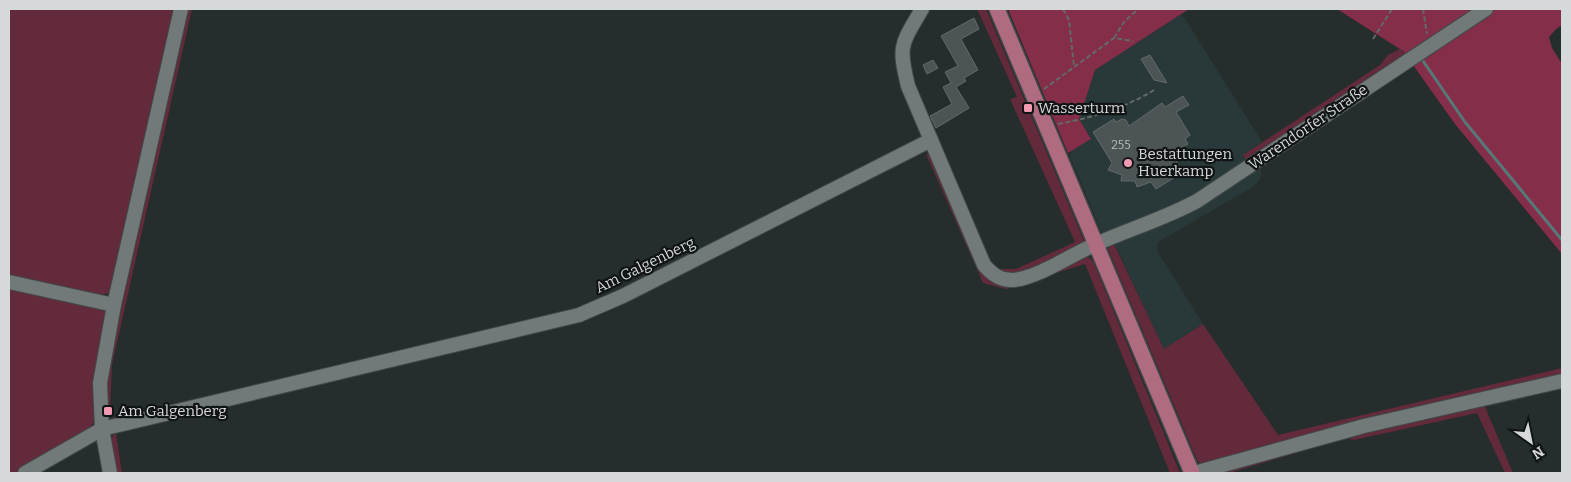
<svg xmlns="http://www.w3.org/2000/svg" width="1571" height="482" viewBox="0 0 1571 482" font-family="Bitter,serif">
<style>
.built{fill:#293839}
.green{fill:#622a3a}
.forest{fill:#852e49}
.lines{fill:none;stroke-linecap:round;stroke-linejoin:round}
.stream{stroke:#577878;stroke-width:3}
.building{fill:#4d5455;stroke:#616969}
.minor-casing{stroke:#424848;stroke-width:16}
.major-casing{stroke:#424848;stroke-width:18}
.path{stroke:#636969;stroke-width:2;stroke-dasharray:5 2.5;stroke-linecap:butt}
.minor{stroke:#717979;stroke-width:14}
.major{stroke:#af6b7f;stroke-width:15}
.poi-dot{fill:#f29aaf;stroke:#111415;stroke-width:2}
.labels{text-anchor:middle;stroke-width:4.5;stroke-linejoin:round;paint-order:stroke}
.number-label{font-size:12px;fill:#b3b8b8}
.poi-label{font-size:15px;fill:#d5d9d9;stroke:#111415;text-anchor:start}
.street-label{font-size:15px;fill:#d5d9d9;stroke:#111415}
</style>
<rect width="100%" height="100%" fill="#262d2d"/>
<path class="built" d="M1182,14L1262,142L1243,155L1252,169L1258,166L1262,173L1259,181L1251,188L1158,242L1157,251L1203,324L1164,349L1110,234L1104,236L1102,233L1070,156L1072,150L1091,139L1079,119L1095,70Z"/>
<g class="green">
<path d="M9,9H178L110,293L94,296L9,277Z"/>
<path d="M185,9H192L112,365L110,410L113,417L119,420L107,415L103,384Z"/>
<path d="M977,9H986L1084,241L1082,246L1028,272C1015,275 1007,274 996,269H1016L1075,242L1010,99L1017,97Z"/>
<path d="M1400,49L1407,56L1248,164L1243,155L1380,65L1388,55Z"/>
<path d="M926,154L930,155L977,256L1002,282L1081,256L1088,257L1093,261L1180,473H1170L1085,264L1006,289L983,283Z"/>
<path d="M1113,242L1164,349L1203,324L1278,435L1562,368V377L1201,464L1197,460L1108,249Z"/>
<path d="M9,287L103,308L107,314L98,416L84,436L20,473H9Z"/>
<path d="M1483,402L1513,473H1505L1477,413L1354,440L1346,438L1229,473H1210Z"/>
<path d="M121,427L116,434L122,473H115L110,439Z"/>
</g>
<g class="forest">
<path d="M1008,9H1189L1095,70L1079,119L1091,139L1068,153Z"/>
<path d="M1337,9H1562V25L1556,29L1549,37L1552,48L1562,64V254L1455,124L1403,51Z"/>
</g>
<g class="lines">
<path class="stream" d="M1421,58L1465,122L1562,240"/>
</g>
<g class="building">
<path d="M974,18L979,29L961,39L978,70L964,78L966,81L956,87L969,108L936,128L930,116L952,104L943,87L951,83L945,72L958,66L941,36Z"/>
<path d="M1150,55L1167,83L1154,80L1141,59Z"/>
<path d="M933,60L938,68L927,74L923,65Z"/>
<path d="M1183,96L1189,105L1176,112L1190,135L1185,139L1188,144L1172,154L1183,172L1156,189L1151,182L1137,187L1135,181H1121L1122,175L1108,170L1112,163L1093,132L1114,119L1116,122L1122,119L1126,120L1129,126L1162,103L1165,107Z"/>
</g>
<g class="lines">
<g class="minor-casing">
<g id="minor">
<path d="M922,9C901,45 898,45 908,86L984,265C992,274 1000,281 1014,280C1039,277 1071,255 1094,245C1129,229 1164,219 1197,201L1486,9"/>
<path d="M9,282L114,305"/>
<path d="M25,473L102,429L579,315L623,296L931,140"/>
<path d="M110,473L102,429L100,383L114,305L181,9"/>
<path d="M1194,473L1364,426L1562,381"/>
</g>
</g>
<g class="major-casing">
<path id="major" d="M997,9L1192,473"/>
</g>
<g class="path">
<path d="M1063,9L1069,20L1074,66"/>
<path d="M1423,9L1427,34"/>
<path d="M1114,38L1124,22L1138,9"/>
<path d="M1373,39L1392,9"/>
<path d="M1044,89L1114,38L1133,41"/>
<path d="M1058,124C1091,118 1125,108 1154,90"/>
</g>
<use href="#minor" class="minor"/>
<use href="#major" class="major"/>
</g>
<g class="poi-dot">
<rect x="1023" y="103" width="10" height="10" rx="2.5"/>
<circle cx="1128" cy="163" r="5"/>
<rect x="103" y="406" width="10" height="10" rx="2.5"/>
</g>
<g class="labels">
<g class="number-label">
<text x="1121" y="149">255</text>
</g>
<g class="poi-label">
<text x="1038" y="113">Wasserturm</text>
<text x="1138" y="159">Bestattungen<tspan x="1138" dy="17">Huerkamp</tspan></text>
<text x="118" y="416">Am Galgenberg</text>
</g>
<g class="street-label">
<text transform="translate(1308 127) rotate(-34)" y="5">Warendorfer Straße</text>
<text transform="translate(645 265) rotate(-26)" y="5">Am Galgenberg</text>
</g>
</g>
<rect width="1571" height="482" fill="none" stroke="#d5d9d9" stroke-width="20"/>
<g transform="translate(1531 442) rotate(147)" stroke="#111415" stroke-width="4" paint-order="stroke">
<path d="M0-4L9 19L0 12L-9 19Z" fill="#d5d9d9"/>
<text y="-8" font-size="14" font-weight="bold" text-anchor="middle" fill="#d5d9d9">N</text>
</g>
</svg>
